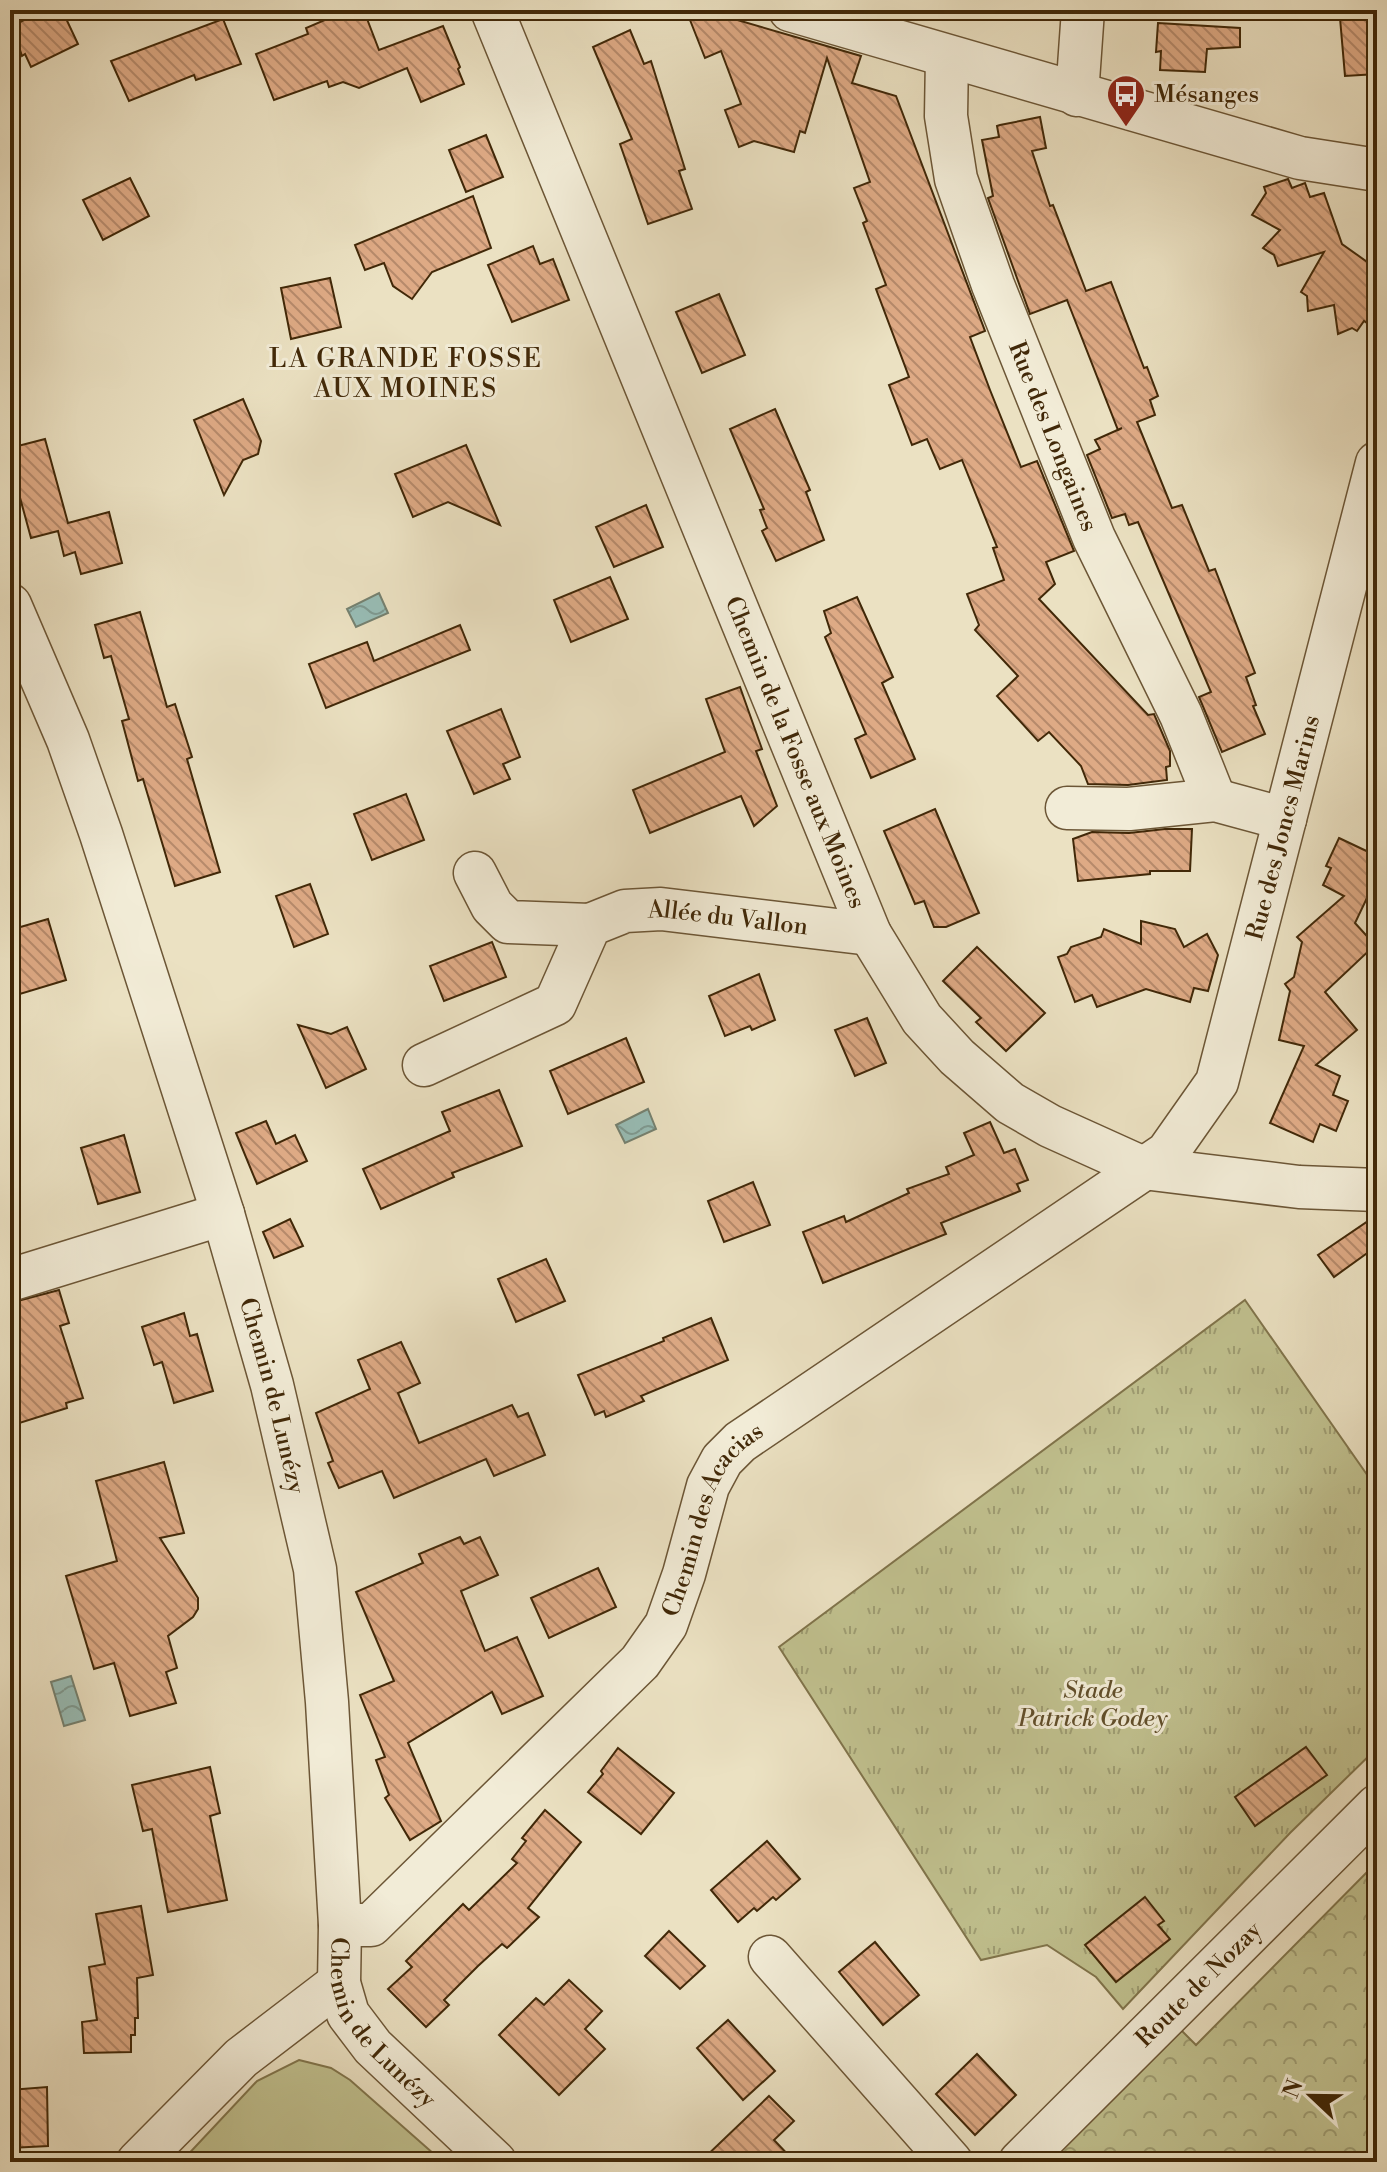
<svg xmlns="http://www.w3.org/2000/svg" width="1387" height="2172" viewBox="0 0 1387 2172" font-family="'Libre Bodoni',serif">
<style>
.grass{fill:#c0c08e;stroke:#80744b;stroke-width:2}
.forest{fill:url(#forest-crowns);stroke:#80744b;stroke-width:2}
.park{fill:url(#park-tufts);stroke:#80744b;stroke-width:2}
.water{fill:url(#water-waves);stroke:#758170;stroke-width:2}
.building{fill:url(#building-back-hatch);stroke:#412808;stroke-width:2}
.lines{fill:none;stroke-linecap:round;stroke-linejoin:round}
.minor-casing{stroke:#6c5636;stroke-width:45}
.minor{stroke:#f2ecd7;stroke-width:42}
.labels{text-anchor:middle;stroke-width:6;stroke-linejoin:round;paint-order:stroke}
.poi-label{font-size:24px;fill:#412808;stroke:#f2ecd7;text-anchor:start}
.street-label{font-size:24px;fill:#412808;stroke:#f2ecd7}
.park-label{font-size:24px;font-style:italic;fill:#614e2a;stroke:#f2ecd7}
.neighbourhood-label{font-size:26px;letter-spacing:2px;fill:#412808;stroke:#f2ecd7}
</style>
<defs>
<pattern id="forest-crowns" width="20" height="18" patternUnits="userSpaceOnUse" patternTransform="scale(2)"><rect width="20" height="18" fill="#c0c08e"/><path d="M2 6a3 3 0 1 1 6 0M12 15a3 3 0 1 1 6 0" fill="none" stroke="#9e9c72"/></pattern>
<pattern id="park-tufts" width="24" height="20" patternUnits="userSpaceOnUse" patternTransform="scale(2)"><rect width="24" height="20" fill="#c0c08e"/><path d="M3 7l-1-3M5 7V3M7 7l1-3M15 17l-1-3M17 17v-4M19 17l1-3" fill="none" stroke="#9e9c72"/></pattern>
<pattern id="water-waves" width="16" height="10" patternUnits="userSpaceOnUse" patternTransform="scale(2)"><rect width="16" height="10" fill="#98bdb6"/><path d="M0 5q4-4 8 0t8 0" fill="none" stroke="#7e9a92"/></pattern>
<pattern id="building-back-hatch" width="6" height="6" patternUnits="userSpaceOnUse" patternTransform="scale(2)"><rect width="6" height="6" fill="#deaa85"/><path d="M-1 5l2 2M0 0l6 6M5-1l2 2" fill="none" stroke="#b68a6b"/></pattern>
</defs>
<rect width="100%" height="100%" fill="#ebe1c2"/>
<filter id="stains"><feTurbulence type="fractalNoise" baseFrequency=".0025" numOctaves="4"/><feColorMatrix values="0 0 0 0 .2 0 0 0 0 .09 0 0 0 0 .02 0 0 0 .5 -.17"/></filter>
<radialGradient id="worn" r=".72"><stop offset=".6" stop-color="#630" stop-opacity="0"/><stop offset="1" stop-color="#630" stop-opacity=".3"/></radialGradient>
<path class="grass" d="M299,2060L331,2068L350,2080L443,2162H181L257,2081Z"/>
<path class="forest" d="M1377,1862V2162H1043L1179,2028L1196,2045Z"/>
<path class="park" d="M1245,1300L1377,1489V1748L1290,1833L1123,2009L1096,1977L1047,1945L981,1960L779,1647Z"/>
<g class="water">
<path d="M379,593L388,613L356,627L347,609Z"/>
<path d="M648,1109L656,1129L625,1143L616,1125Z"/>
<path d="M71,1676L85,1720L64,1726L51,1682Z"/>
</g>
<g class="building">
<path d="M44,10H62L78,44L31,67L25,54L22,56L12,26Z"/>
<path d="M703,10L861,56L852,83L896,96L985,331L970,337L990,390L1021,467L1037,461L1074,551L1046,562L1055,584L1039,599L1148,715L1154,714L1170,751V766L1166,767L1167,780L1128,785L1088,784L1081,766L1049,732L1038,741L997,696L1018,676L975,630L979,625L967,594L1004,580L993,548L997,547L962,460L940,469L927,439L912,445L889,385L909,377L876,289L886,285L863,223L867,221L854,188L870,182L827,58L805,133L800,131L794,152L754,141L739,147L725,110L741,104L721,51L705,58L690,20L700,17Z"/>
<path d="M364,11L379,50L443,26L460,67L458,69L464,84L421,102L407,68L359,88L343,82L329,87L327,81L274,100L256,54L308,34L306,28L341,13L343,19Z"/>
<path d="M1377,14V74L1345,76L1340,18Z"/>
<path d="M223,19L241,64L196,80L194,75L129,101L111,61Z"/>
<path d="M1158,23L1240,28V47L1207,49L1205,72L1160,70L1161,51L1156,52Z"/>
<path d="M630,30L644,64L651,61L685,169L679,171L692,209L648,224L620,144L632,139L593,47Z"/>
<path d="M1040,117L1046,148L1032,151L1050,206L1053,205L1086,291L1111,282L1144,368L1147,367L1158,396L1150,400L1155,415L1137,422L1172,508L1182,505L1209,571L1215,569L1255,673L1246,677L1256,705L1253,706L1265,734L1222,752L1199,697L1211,692L1138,522L1129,525L1125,514L1112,518L1087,455L1100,449L1095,440L1122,428L1118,430L1067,300L1030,314L988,198L993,196L982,140L999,137L997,126L1000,125Z"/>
<path d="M486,135L503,177L466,192L449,150Z"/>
<path d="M130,178L149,216L103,240L83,200Z"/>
<path d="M1288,179L1292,188L1305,183L1310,197L1324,193L1342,244L1377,269V330L1364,321L1357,331L1352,328L1338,334L1334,305L1308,311L1307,296L1301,292L1324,252L1278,266L1274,255L1263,248L1280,230L1252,215L1266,193L1264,187Z"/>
<path d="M473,196L491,248L432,272L412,299L393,286L384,263L365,270L355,245Z"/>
<path d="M533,246L540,264L553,259L569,300L512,322L488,265Z"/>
<path d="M330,278L341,327L291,339L281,288Z"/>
<path d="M719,294L745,355L702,373L676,312Z"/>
<path d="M243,399L261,441L258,454L243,460L224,495L194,420Z"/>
<path d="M775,409L810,490L806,492L824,540L776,561L762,531L767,528L760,510L764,509L730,429Z"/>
<path d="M45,439L68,523L109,512L122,563L81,574L75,552L64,556L58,531L31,538L10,461V448Z"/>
<path d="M466,445L500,525L448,502L413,517L395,474Z"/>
<path d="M646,505L663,547L614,567L596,527Z"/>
<path d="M610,577L628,619L571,642L554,600Z"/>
<path d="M857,597L893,677L882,683L915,759L871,778L855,739L866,734L825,637L831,633L824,611Z"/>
<path d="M140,612L167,707L175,704L192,757L187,759L220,872L175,886L143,779L138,781L122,721L129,719L111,656L104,658L95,625Z"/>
<path d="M460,625L470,650L326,708L309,664L367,642L374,661Z"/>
<path d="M740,687L762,749L756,751L777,806L754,826L741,796L650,833L633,790L725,752L706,699Z"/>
<path d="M501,709L520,757L503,764L510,779L474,794L447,731Z"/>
<path d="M406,794L424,840L372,860L354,814Z"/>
<path d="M935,809L979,913L946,927H934L924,901L915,904L884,831Z"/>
<path d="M1165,829H1192L1190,871H1150V874L1078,881L1073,839L1092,832L1129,833Z"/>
<path d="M1339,838L1377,856V877L1355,923L1375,945L1325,992L1357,1030L1316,1065L1340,1076L1333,1095L1348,1101L1336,1131L1320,1124L1313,1142L1270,1123L1304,1046L1279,1040L1290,991L1285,984L1294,977L1302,942L1297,937L1344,896L1323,885L1331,868L1326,866Z"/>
<path d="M310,884L328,934L294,947L276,896Z"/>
<path d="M48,919L66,980L10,997V930Z"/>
<path d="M1141,921L1175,929L1184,947L1207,934L1218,955L1208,991L1194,988L1190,1002L1146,989L1097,1007L1092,995L1075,1002L1058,957L1067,954L1071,947L1101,937L1104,929L1141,944Z"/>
<path d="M492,942L506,977L444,1001L430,966Z"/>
<path d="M977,947L1045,1013L1006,1051L976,1022L981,1018L943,981Z"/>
<path d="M759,974L775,1020L752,1030L750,1026L725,1036L709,996Z"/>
<path d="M867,1018L886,1063L855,1076L835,1030Z"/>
<path d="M298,1025L331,1034L347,1027L366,1069L326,1088Z"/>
<path d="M626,1038L644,1082L568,1114L550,1071Z"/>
<path d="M499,1090L522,1146L452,1173L454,1177L381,1209L363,1169L450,1131L442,1112Z"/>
<path d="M266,1121L276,1144L295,1135L307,1161L257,1184L236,1133Z"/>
<path d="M990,1122L1004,1153L1015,1149L1028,1180L1017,1184L1020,1191L941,1223L946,1234L823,1283L803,1232L844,1216L846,1222L909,1193L907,1189L949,1174L946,1167L974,1155L964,1133Z"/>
<path d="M124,1135L140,1192L98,1204L81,1148Z"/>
<path d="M753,1182L770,1225L724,1242L708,1201Z"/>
<path d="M1377,1215V1246L1334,1277L1318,1255Z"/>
<path d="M290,1219L303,1246L274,1258L263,1232Z"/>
<path d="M546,1259L565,1301L516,1322L498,1279Z"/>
<path d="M59,1290L69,1323L60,1326L83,1398L66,1403L67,1408L10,1426V1376L19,1373L10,1341V1303Z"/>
<path d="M184,1313L190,1336L197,1334L213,1391L174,1403L162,1362L154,1365L142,1327Z"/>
<path d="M711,1318L728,1360L641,1396L644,1401L606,1417L604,1411L595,1415L578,1375L664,1341L663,1338Z"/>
<path d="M401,1342L420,1383L398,1393L419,1443L512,1405L518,1417L528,1413L545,1455L494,1476L486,1459L394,1498L382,1471L339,1488L328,1463L333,1461L316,1413L370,1389L358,1360Z"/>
<path d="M164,1462L184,1533L160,1538L198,1598V1609L193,1617L168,1636L177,1668L166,1672L176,1703L130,1716L114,1663L94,1669L66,1576L117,1561L96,1481Z"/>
<path d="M460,1537L464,1544L480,1537L498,1575L461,1591L485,1651L517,1637L543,1696L502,1714L492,1692L408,1743L441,1821L410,1840L385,1798L389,1795L376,1760L385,1757L360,1695L394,1681L356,1592L423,1563L419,1554Z"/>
<path d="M598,1568L616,1607L549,1638L531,1598Z"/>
<path d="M1306,1747L1327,1775L1255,1826L1235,1797Z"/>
<path d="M618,1748L674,1793L641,1834L588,1792L603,1774L601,1771Z"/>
<path d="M210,1767L220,1813L210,1816L227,1900L168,1912L152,1829L143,1831L132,1785Z"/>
<path d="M545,1810L581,1842L528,1908L539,1917L507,1948L502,1944L478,1966L444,2000L449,2005L426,2027L388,1989L412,1967L406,1961L463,1904L469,1910L517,1863L512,1859L526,1841L522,1838Z"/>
<path d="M767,1841L800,1879L776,1900L773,1897L757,1911L754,1908L738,1922L711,1890Z"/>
<path d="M1145,1897L1164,1921L1158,1925L1170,1939L1116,1982L1085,1945Z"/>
<path d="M141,1906L153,1975L137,1978L138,2018H135V2035H131V2052L84,2053L82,2022L97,2020L89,1967L105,1964L96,1914Z"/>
<path d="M669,1931L705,1966L680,1989L645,1956Z"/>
<path d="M875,1942L919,1995L883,2025L839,1972Z"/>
<path d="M569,1980L602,2011L585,2029L605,2049L559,2095L499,2035L536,1998L544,2005Z"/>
<path d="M728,2020L775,2071L743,2100L697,2048Z"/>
<path d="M977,2054L1016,2095L975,2135L936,2094Z"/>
<path d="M47,2087L48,2146L10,2148V2090Z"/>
<path d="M769,2096L794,2121L774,2140L795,2162H700Z"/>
</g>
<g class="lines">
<g class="minor-casing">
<g id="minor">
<path id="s1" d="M492,10L870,934L922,1019L957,1057L1010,1103L1050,1126L1143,1168L1299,1187L1377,1190"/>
<path d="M790,10L1300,158L1377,170"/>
<path id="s2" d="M947,57L946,116L956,179L993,285L1094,538L1181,715L1215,800"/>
<path d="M1077,95L1083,10"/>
<path id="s3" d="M10,605L68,740L101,834L223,1214L272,1385L315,1569L327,1702L340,1925L339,1983L348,2014L373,2047L495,2162"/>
<path d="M1067,808L1129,809L1215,800L1285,819"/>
<path d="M475,873L492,906L508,922L590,925"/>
<path id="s4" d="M424,1065L555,1004L590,925L625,911L661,909L870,934"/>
<path d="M10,1280L223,1214"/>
<path id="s5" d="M340,1925H371L640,1662L666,1625L684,1574L708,1486L722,1460L740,1442L1167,1153L1217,1082L1377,463"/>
<path d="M770,1957L951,2162"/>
<path d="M138,2162L241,2058L339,1983"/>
<path id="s6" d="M1020,2162L1377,1806"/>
</g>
</g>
<use href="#minor" class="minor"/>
</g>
<defs>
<g id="bus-pin" transform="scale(2)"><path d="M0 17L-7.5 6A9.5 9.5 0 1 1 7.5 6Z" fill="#8f2418" stroke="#f2ecd7"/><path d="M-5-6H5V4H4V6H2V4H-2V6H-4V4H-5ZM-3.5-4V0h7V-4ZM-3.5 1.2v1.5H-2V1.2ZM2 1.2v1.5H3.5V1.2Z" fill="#fff"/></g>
</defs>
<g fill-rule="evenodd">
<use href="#bus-pin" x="1126" y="94"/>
</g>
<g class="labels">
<g class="poi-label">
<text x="1154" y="102">Mésanges</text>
</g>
<g class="street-label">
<text dy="8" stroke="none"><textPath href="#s2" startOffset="398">Rue des Longaines</textPath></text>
<text dy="8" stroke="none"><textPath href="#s1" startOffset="802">Chemin de la Fosse aux Moines</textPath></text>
<text dy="8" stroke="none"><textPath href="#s5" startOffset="1518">Rue des Joncs Marins</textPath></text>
<text dy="8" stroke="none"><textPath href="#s4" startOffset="372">Allée du Vallon</textPath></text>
<text dy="8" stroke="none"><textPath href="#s3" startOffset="834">Chemin de Lunézy</textPath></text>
<text dy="8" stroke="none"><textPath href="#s5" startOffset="570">Chemin des Acacias</textPath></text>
<text dy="8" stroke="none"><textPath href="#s6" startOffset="252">Route de Nozay</textPath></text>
<text dy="8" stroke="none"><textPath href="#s3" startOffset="1482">Chemin de Lunézy</textPath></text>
</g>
<g class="park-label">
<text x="1093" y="1698">Stade<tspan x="1093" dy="28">Patrick Godey</tspan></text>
</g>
<g class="neighbourhood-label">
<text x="406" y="367">LA GRANDE FOSSE<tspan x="406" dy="30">AUX MOINES</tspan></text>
</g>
</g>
<rect width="1387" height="2172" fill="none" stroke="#ebe1c2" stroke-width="40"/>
<rect x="12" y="12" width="1363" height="2148" fill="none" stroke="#412808" stroke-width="4"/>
<rect x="20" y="20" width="1347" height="2132" fill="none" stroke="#412808" stroke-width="2"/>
<g transform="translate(1311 2096) rotate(292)" stroke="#f2ecd7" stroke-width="6" paint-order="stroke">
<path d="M0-6L14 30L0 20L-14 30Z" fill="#412808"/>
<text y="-12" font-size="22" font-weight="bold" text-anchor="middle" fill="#412808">N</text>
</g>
<rect width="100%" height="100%" filter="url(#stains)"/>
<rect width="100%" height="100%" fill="url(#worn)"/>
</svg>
